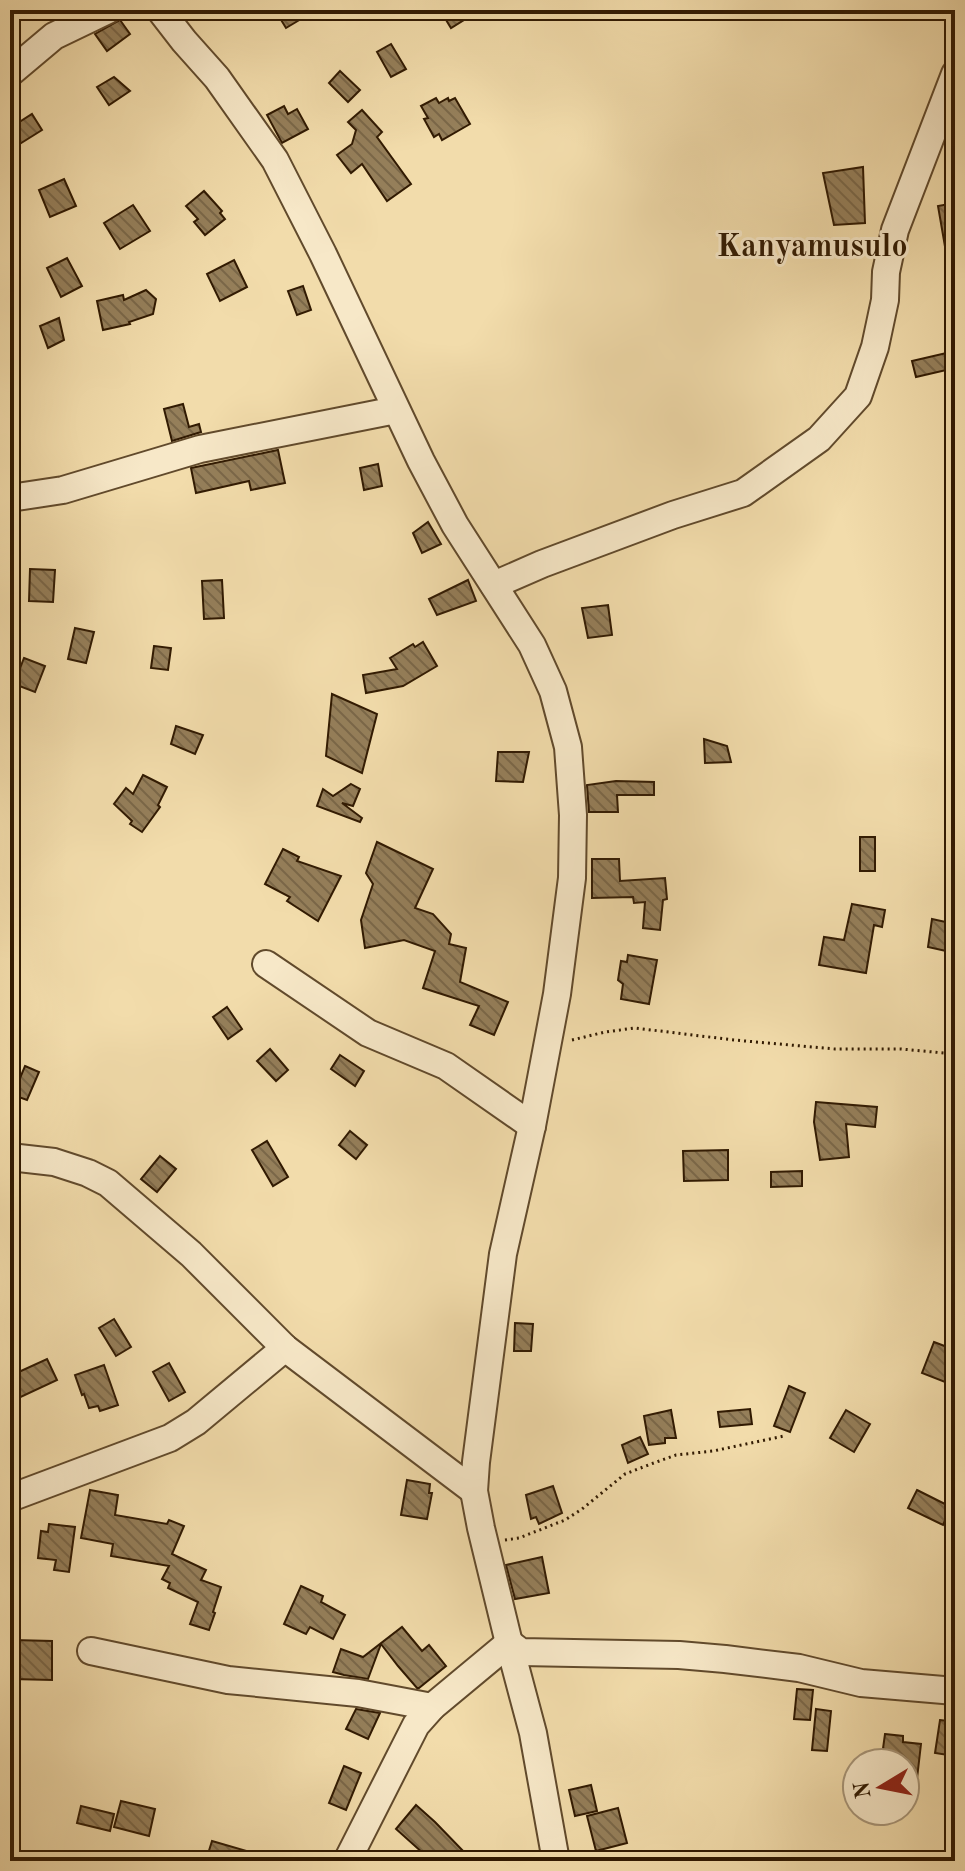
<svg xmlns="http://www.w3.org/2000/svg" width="965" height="1871" viewBox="0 0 965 1871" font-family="'Old Standard TT',serif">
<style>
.building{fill:url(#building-back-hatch);stroke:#311a02;stroke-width:2}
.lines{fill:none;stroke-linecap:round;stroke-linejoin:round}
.minor-casing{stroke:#614a2c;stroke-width:30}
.path{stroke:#311a02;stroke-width:3;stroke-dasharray:2 4;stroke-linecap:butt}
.minor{stroke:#f7e8c8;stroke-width:26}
.labels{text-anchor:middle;stroke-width:6;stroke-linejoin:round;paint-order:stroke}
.quarter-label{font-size:32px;font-weight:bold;fill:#311a02;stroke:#f7e8c8}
</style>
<defs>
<pattern id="building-back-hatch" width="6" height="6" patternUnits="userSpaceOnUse" patternTransform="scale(2)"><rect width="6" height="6" fill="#957f5a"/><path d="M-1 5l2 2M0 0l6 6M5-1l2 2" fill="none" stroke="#7a6748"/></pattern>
</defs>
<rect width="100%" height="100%" fill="#f2dcab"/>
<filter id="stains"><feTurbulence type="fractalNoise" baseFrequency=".0025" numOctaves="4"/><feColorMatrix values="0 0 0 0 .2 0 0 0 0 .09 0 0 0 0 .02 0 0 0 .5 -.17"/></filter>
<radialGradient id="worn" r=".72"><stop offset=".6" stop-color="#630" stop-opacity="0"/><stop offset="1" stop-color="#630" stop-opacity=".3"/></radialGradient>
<g class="building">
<path d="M275,10H316L286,28Z"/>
<path d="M440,10H480L451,28Z"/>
<path d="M120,20L130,34L107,51L95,34Z"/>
<path d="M391,44L406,69L391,77L377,52Z"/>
<path d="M340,71L360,90L348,102L329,83Z"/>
<path d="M114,77L130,91L109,105L97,87Z"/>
<path d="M436,98L439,103L448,98L449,101L455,98L470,124L442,140L439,134L434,137L424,119L428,118L421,106Z"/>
<path d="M284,106L288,114L297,109L308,129L282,143L267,115Z"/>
<path d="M362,110L382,132L377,137L411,184L387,201L362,164L351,173L337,155L352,144L356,130L348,122Z"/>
<path d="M32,114L42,130L10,150V128Z"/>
<path d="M863,167L865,223L834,225L823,173Z"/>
<path d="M64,179L76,206L50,217L39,190Z"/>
<path d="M204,191L222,211L220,213L225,219L205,235L194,222L198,219L186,206Z"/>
<path d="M955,203V257L947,258L938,206Z"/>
<path d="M133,205L150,231L120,249L104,223Z"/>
<path d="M67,258L82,286L61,297L47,268Z"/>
<path d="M234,260L247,287L220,301L207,274Z"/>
<path d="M303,286L311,310L297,315L288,291Z"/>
<path d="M146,290L156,299L153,314L129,322L130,324L103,330L97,301L123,295L124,300Z"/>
<path d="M59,318L64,340L48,348L40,326Z"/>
<path d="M955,351V368L916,377L912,361Z"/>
<path d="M183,404L189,427L199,424L201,432L172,441L164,409Z"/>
<path d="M278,450L285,483L251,490L249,481L196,493L191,468Z"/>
<path d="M378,464L382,486L364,490L360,468Z"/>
<path d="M428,522L441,544L422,553L413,533Z"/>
<path d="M30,569L55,570L53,602L29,601Z"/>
<path d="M222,580L224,618L204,619L202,581Z"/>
<path d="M468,580L476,601L437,615L429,599Z"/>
<path d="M608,605L612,635L588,638L582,608Z"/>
<path d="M75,628L94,632L86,663L68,659Z"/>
<path d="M423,642L437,666L403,686L366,693L363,675L397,669L390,658L413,644L415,647Z"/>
<path d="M154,646L171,648L168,670L151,668Z"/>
<path d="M24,658L45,666L35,692L14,684Z"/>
<path d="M332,694L377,714L362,773L326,756Z"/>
<path d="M176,726L203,735L195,754L171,744Z"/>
<path d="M704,739L727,746L731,762L705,763Z"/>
<path d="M498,752H529L523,782L496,781Z"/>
<path d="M143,775L167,787L158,805L160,807L142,832L130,824L132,821L114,804L126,788L133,794Z"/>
<path d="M616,781L654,782V795H617L618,812H589L587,785Z"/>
<path d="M351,784L360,789L353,806L342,803L362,818L360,822L317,806L323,789L333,796Z"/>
<rect x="860" y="837" width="15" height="34"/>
<path d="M377,842L433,869L415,908L433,914L451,934L449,944L466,948L460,982L508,1002L494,1035L470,1025L479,1006L423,988L435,951L404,940L365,948L361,920L373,884L366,873Z"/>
<path d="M283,849L299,857L297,861L341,876L318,921L287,901L290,897L265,884Z"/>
<path d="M592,859H619L620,881L665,878L667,899L663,900L660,930L643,928L645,902L634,903L633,897L592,898Z"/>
<path d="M852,904L885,910L882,927L874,925L866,973L819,965L824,937L844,940Z"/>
<path d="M932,919L955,924V953L928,947Z"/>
<path d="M628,955L657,960L649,1004L621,999L623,984L618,980L621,961L627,962Z"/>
<path d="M227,1007L242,1029L228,1039L213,1017Z"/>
<path d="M270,1049L288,1070L276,1081L257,1061Z"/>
<path d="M340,1055L364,1071L355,1086L331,1069Z"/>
<path d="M25,1066L39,1072L27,1100L13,1095Z"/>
<path d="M816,1102L877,1107L875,1127L846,1124L849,1157L820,1160L814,1122Z"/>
<path d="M350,1131L367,1145L356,1159L339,1145Z"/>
<path d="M267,1141L288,1177L273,1186L252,1150Z"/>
<path d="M728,1150V1180L684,1181L683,1151Z"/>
<path d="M160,1156L176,1169L157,1192L141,1179Z"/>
<path d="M802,1171V1186L771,1187V1172Z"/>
<path d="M114,1319L131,1347L116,1356L99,1328Z"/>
<path d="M515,1323L533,1324L531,1351H514Z"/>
<path d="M934,1342L955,1350V1355L945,1382L922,1373Z"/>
<path d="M47,1359L57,1380L10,1402V1376Z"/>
<path d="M169,1363L185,1392L169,1401L153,1372Z"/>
<path d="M104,1365L118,1405L100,1411L98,1406L89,1408L84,1394L82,1395L75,1375Z"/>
<path d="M789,1386L805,1393L790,1432L774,1426Z"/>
<path d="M750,1409L752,1424L720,1427L718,1412Z"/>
<path d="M671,1410L676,1438H665V1443L649,1445L644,1416Z"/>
<path d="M846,1410L870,1424L854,1452L830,1438Z"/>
<path d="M640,1437L648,1454L628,1463L622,1445Z"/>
<path d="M407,1480L430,1484L429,1493H432L427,1519L401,1515Z"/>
<path d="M553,1486L562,1513L539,1524L536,1517L531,1519L526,1495Z"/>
<path d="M90,1490L118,1495L115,1515L167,1524L169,1520L184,1526L172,1554L206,1570L201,1580L221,1587L213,1612L215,1613L209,1630L190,1624L198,1602L168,1588L170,1583L162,1579L169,1566L111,1556L113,1544L81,1538Z"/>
<path d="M917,1490L951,1507L943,1525L908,1508Z"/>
<path d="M49,1524L75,1527L69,1572L54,1570L56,1560L38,1558L41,1531L48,1532Z"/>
<path d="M542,1557L549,1593L515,1599L506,1565Z"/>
<path d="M301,1586L323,1596L321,1602L345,1615L333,1639L310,1627L306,1634L284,1624Z"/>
<path d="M402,1627L422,1651L429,1645L446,1666L419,1688H417L398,1666L381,1644L368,1679L344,1675L333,1672L341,1649L363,1657Z"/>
<path d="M13,1640L52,1641V1680L12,1679Z"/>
<path d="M797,1689L813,1690L810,1720L794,1719Z"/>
<path d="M356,1709L380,1713L368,1739L346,1729Z"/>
<path d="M816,1709L831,1711L827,1751L812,1750Z"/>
<path d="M940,1720L955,1722V1756L935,1753Z"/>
<path d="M885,1734L903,1736V1742L921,1744L915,1796L905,1795V1763H881Z"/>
<path d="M344,1766L361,1773L346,1810L329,1803Z"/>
<path d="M591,1785L597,1811L575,1816L569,1790Z"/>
<path d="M121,1801L155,1809L149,1836L114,1827Z"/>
<path d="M416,1805L435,1822L465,1853L456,1861H417L424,1854L396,1829Z"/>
<path d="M81,1806L114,1814L110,1831L77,1823Z"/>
<path d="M618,1808L627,1843L596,1851L587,1816Z"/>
<path d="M212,1841L267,1857V1861H220L207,1857Z"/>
</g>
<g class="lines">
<g class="minor-casing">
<g id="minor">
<path d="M160,10L184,41L217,78L275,160L323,254L421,461L455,525L532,645L553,691L568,747L573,815L572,878L557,994L532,1126L503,1254L476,1462L474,1491L481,1528L509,1643L533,1733L556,1861"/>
<path d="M10,73L54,36L108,10"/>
<path d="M10,498L63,490L200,449L396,410"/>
<path d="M494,585L542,564L673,515L743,493L819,439L858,396L875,347L885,300L886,272L895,230L955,74"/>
<path d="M266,964L368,1033L446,1066L532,1126"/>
<path d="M10,1157L54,1162L88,1173L108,1183L191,1254L285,1348L474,1491"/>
<path d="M10,1498L170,1438L196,1422L285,1348"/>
<path d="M91,1651L228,1680L358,1693L432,1707"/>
<path d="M347,1861L416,1725L432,1707L509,1643L521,1652L679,1655L725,1659L799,1668L861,1683L955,1691"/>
</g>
</g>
<g class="path">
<path d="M572,1040L605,1032L635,1028L734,1040L835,1049H901L955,1054"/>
<path d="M505,1540L519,1538L565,1520L582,1509L625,1474L651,1464L676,1455L713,1451L784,1436"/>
</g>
<use href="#minor" class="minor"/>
</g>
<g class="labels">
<g class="quarter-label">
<text x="812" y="256">Kanyamusulo</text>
</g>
</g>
<rect width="965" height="1871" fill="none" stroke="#f2dcab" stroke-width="40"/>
<rect x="12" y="12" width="941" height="1847" fill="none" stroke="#311a02" stroke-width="4"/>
<rect x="20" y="20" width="925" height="1831" fill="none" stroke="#311a02" stroke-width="2"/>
<g transform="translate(881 1787) rotate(260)"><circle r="38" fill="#f7e8c8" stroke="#a89679" stroke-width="2"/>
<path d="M0-6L14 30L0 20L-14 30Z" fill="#8f2418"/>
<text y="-12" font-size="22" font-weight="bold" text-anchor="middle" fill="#311a02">N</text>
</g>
<rect width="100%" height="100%" filter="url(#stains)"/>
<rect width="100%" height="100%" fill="url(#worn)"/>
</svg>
